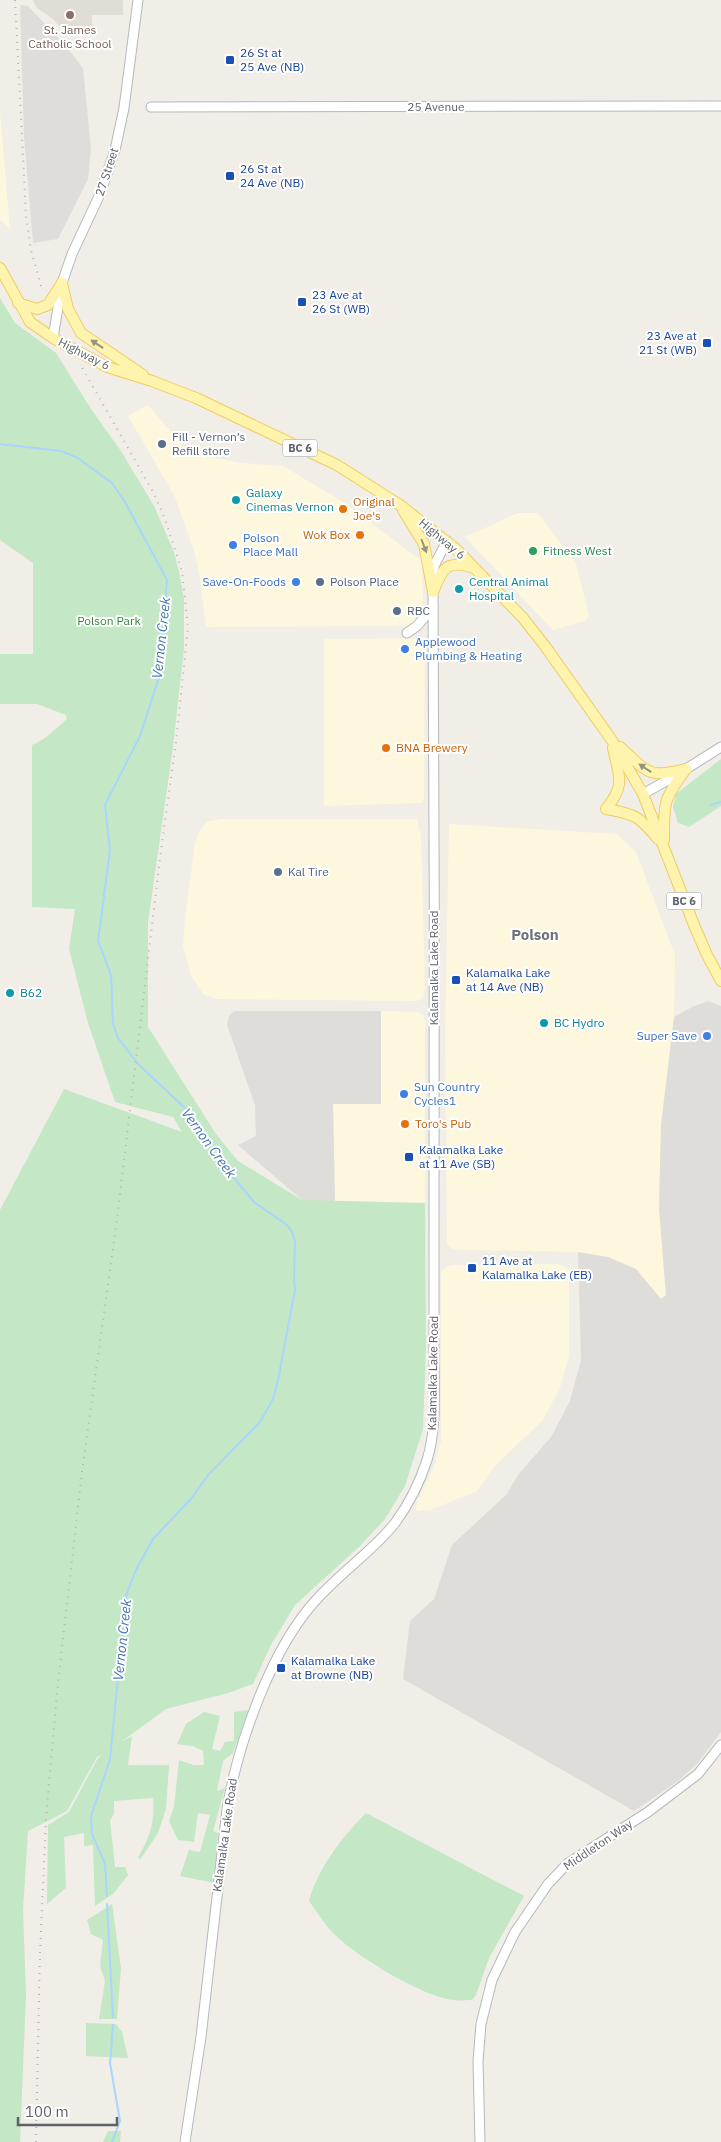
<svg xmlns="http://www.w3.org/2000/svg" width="721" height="2142" viewBox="0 0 721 2142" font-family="'IBM Plex Sans',sans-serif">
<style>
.commercial{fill:#fdf7de}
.industrial{fill:#dfddd9}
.education{fill:#e0ddd5}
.green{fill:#c4e7c5}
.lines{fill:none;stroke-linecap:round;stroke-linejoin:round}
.stream{stroke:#a9d5fe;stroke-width:2}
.secondary-casing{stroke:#b5b8be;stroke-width:11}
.primary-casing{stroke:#f0cd60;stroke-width:12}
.secondary{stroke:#fff;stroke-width:9}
.primary{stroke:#fef4ae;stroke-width:10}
.rail{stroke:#b5b5b7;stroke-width:2;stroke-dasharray:1 6;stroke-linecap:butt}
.oneway{fill:#969480}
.education-dot{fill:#8d6e63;stroke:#fff;stroke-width:2}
.transit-dot{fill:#1a4fb4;stroke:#fff;stroke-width:2}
.service-dot{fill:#5c6f8a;stroke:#fff;stroke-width:2}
.culture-dot{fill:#0f9aa8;stroke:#fff;stroke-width:2}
.food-dot{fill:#e8710a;stroke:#fff;stroke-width:2}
.shop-dot{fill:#3f7fe0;stroke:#fff;stroke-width:2}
.leisure-dot{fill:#2e9e5b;stroke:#fff;stroke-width:2}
.labels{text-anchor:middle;stroke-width:4;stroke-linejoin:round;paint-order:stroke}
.shield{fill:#fff;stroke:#8e9095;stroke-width:1}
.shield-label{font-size:11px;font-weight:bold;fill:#5e6167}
.education-label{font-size:12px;fill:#785e54;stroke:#fff}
.transit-label{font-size:12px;fill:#164399;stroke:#fff;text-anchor:start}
.street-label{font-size:12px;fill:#5e6167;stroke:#fff}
.service-label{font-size:12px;fill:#4e5e75;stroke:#fff;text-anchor:start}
.culture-label{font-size:12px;fill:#0d838f;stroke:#fff;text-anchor:start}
.food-label{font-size:12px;fill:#c56008;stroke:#fff;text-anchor:start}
.shop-label{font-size:12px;fill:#366cbe;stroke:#fff;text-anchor:start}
.leisure-label{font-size:12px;fill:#27864d;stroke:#fff;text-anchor:start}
.park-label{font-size:12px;fill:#37853e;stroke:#fff}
.water-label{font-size:14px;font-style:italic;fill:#4475b1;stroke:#fff}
.quarter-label{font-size:15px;font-weight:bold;fill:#6f7379;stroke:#fff}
</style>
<rect width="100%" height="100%" fill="#f0eee7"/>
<g class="commercial">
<path d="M0,112L10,229L0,220Z"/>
<path d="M148,405L189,453L242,463L283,466L343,502L422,561L423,597L421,610L417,619L407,626L206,627L200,578L194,551L175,497L128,416Z"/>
<path d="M518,513H538L576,564L589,615L585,621L553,630L465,537Z"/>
<path d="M425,638L424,798L422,803L324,806V639Z"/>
<path d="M221,819H417L421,836L425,989L423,998L417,1001L216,999L203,994L191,975L183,947L185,918L195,843L199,832L207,822Z"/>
<path d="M449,824L617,834L636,852L675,955L674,1017L661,1125L659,1208L666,1295L661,1299L636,1269L608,1257L578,1252L458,1250L451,1248L447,1243L445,1033Z"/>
<path d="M381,1011L418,1012L423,1015L425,1020V1203L335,1202L333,1104H381Z"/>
<path d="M559,1264L566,1267L569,1271V1356L560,1388L543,1420L495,1466L477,1491L430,1510L416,1511L417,1501L434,1467L441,1441V1270L451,1265Z"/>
</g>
<g class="industrial">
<path d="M20,5L28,6L64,44L83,68L91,149L88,179L58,239L33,243L24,136Z"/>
<path d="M708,1001L721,1006V1732L697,1764L678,1781L634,1811L403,1679L410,1621L434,1599L452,1545L507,1494L518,1475L551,1437L570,1401L581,1360L578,1252L608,1257L636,1269L661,1299L666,1295L659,1208L661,1125L674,1017L692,1007Z"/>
<path d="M234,1011H381V1104H333L335,1202L302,1200L238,1145L256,1136L255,1105L227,1025L229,1016Z"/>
</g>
<path class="education" d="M33,0H123V15H92V30L62,29L53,19L37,8Z"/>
<g class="green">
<path d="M0,298L15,323L56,353L91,409L121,451L154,506L174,552L179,572L184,599V648L173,747L148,922V1027L216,1134L238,1161L302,1200L425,1203L426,1347L423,1429L405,1486L385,1519L360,1546L295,1605L271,1645L253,1684L228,1693L166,1709L121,1742L132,1736L128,1765H169L166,1809L158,1833L140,1860L138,1857C150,1837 155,1822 153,1798L114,1801V1814L110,1820L115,1867H125L128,1875L114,1893L95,1906L93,1845L84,1846V1833L64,1837L66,1888L47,1904L48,1825L69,1812L98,1758L102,1755L97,1757L67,1811L28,1831L23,1910L26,1996L20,2142H0V1210L64,1089L182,1132L173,1117L115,1102L88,1023L69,949L75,909L32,907V745C46,740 56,728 67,719L66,715L37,704H0V654H33V563L0,540Z"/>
<path d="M721,759V806L689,827L678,823L673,807L676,794Z"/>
<path d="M249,1710L233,1753L223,1761L217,1791L225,1788L213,1831L218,1833L214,1883L180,1876L189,1850L200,1852L210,1815L198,1813L194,1842L178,1840L169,1821L174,1807L179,1760L193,1765H204L203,1751L193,1746L177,1744L186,1724L204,1712L220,1716L212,1749L220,1751L225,1742L234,1741V1712Z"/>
<path d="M366,1813L524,1896L489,1958L476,1995L472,2000C466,2000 459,2001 453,2000C421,1996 354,1955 332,1932C324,1923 316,1911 309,1901C318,1868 342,1837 366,1813Z"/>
<path d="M112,1904L121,1968L117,2019H99L105,1981L100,1966L103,1940L91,1934L87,1920Z"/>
<path d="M86,2023L116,2024L122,2032L128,2058L86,2056Z"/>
<path d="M108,2131H121L120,2142H103Z"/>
</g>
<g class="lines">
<g class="stream">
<path d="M0,444L61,451L78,458L112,483L125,502L167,580L158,680L140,736L105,805L110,850L98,941L111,975L113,1024L118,1038L138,1064L186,1109L214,1154L254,1202L287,1225L292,1232L295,1242L294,1279L295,1290L278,1380L273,1399L267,1410L259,1423L208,1475L191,1499L153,1539L135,1572L126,1596L110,1759L91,1816L92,1834L105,1864L107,1896"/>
<path d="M711,805L721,802"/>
<path d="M107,1904L113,2017"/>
<path d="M112,2142L120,2121L110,2063L113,2025"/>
</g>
<g class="secondary-casing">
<g id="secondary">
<path d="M151,107L721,106"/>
<path d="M53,338L62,283L72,254L100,194L115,150L124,108L138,0"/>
<path d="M407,633L417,626L433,607"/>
<path d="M643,794L675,776L721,747"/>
<path d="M185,2142L201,2037L227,1809C238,1744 271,1648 317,1599C340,1573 375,1549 395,1523C409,1504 420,1482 427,1460C437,1428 434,1391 434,1358C434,1308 434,1259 434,1210C434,1004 435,798 433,592L434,566L447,541"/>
<path d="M480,2142L478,2061L481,2024L492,1980L515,1932L548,1884L567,1864L648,1812L698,1774L721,1745"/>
</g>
</g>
<g class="primary-casing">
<g id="primary">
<path d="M0,268L30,322L53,338L107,367L152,381L196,398L337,465L400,505L456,549L523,618L545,646L611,739L643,794L694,925L707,955L721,981"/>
<path d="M62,283L68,309L81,333L143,375"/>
<path d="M18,303L37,309L48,305L62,283"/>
<path d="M403,510L424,544L433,592"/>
<path d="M434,590C442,568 448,559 474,568"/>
<path d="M620,747C648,772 647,779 686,769"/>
<path d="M613,748C619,776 626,785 606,809C635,814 639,816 658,839"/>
<path d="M664,840C664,802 663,800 686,769"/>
</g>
</g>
<use href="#secondary" class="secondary"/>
<use href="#primary" class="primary"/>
<g class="rail">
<path d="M15,0L26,216L31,250L41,286"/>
<path d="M36,2142L40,1953L46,1818L57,1692L82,1472L117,1219L161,850L176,742L188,627L182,571L165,519L152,490L80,364"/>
</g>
</g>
<defs><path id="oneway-solid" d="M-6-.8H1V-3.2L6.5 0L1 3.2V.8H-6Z" transform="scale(1.25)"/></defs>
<g class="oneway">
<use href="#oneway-solid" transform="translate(97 344) rotate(-146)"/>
<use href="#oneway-solid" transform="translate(424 546) rotate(69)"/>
<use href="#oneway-solid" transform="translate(645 768) rotate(-146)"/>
</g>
<circle class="education-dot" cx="70" cy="15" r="5"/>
<g class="transit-dot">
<rect x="225" y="55" width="10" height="10" rx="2.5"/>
<rect x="225" y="171" width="10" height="10" rx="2.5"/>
<rect x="297" y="297" width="10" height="10" rx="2.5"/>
<rect x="702" y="338" width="10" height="10" rx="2.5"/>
<rect x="451" y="975" width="10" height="10" rx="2.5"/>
<rect x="404" y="1152" width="10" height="10" rx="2.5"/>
<rect x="467" y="1263" width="10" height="10" rx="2.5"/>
<rect x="276" y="1663" width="10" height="10" rx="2.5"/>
</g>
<g class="service-dot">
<circle cx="162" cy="444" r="5"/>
<circle cx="320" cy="582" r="5"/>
<circle cx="397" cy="611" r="5"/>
<circle cx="278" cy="872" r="5"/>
</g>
<g class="culture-dot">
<circle cx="236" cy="500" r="5"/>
<circle cx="459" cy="589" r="5"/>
<circle cx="10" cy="993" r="5"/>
<circle cx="544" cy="1023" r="5"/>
</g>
<g class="food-dot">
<circle cx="343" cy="509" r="5"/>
<circle cx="360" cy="535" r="5"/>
<circle cx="386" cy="748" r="5"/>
<circle cx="405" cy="1124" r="5"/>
</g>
<g class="shop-dot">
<circle cx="233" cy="545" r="5"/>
<circle cx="296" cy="582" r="5"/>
<circle cx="405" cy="649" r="5"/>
<circle cx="707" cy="1036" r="5"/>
<circle cx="404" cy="1094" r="5"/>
</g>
<circle class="leisure-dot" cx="533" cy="551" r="5"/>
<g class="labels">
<g class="shield">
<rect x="282.5" y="439.5" width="35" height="17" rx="4"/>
<rect x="666.5" y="892.5" width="35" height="17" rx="4"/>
</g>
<g class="shield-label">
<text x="300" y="452">BC 6</text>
<text x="684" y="905">BC 6</text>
</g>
<g class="education-label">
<text x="70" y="34">St. James<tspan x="70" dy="14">Catholic School</tspan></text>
</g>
<g class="transit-label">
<text x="240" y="57">26 St at<tspan x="240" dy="14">25 Ave (NB)</tspan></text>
<text x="240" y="173">26 St at<tspan x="240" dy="14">24 Ave (NB)</tspan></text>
<text x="312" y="299">23 Ave at<tspan x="312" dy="14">26 St (WB)</tspan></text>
<text x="697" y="340" text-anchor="end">23 Ave at<tspan x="697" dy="14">21 St (WB)</tspan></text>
<text x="466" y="977">Kalamalka Lake<tspan x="466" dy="14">at 14 Ave (NB)</tspan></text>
<text x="419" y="1154">Kalamalka Lake<tspan x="419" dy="14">at 11 Ave (SB)</tspan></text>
<text x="482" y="1265">11 Ave at<tspan x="482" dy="14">Kalamalka Lake (EB)</tspan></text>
<text x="291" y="1665">Kalamalka Lake<tspan x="291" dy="14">at Browne (NB)</tspan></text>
</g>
<g class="street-label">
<text x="436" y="111">25 Avenue</text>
<text transform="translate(107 172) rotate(-72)" y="4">27 Street</text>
<text transform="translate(84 354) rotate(27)" y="4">Highway 6</text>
<text transform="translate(442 539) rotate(40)" y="4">Highway 6</text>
<text transform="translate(434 968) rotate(-90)" y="4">Kalamalka Lake Road</text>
<text transform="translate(433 1373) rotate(-89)" y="4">Kalamalka Lake Road</text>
<text transform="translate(225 1835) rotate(-82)" y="4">Kalamalka Lake Road</text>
<text transform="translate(598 1845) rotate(-34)" y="4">Middleton Way</text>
</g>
<g class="service-label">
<text x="172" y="441">Fill - Vernon’s<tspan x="172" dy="14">Refill store</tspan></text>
<text x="330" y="586">Polson Place</text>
<text x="407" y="615">RBC</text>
<text x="288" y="876">Kal Tire</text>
</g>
<g class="culture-label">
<text x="246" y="497">Galaxy<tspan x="246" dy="14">Cinemas Vernon</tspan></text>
<text x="469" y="586">Central Animal<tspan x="469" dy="14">Hospital</tspan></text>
<text x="20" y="997">B62</text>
<text x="554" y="1027">BC Hydro</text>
</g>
<g class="food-label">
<text x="353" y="506">Original<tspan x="353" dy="14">Joe's</tspan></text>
<text x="350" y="539" text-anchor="end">Wok Box</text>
<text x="396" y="752">BNA Brewery</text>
<text x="415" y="1128">Toro's Pub</text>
</g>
<g class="shop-label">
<text x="243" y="542">Polson<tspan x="243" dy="14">Place Mall</tspan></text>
<text x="286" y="586" text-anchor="end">Save-On-Foods</text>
<text x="415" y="646">Applewood<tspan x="415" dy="14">Plumbing &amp; Heating</tspan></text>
<text x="697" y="1040" text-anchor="end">Super Save</text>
<text x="414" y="1091">Sun Country<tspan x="414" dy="14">Cycles1</tspan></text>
</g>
<g class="leisure-label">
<text x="543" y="555">Fitness West</text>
</g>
<g class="park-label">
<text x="109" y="625">Polson Park</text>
</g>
<g class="water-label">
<text transform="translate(161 638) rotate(-84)" y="5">Vernon Creek</text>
<text transform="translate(209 1143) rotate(54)" y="5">Vernon Creek</text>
<text transform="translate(122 1640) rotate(-84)" y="5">Vernon Creek</text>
</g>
<g class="quarter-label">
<text x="535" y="940">Polson</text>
</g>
</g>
<path d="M18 2117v8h99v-8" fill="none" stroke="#5e6167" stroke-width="2.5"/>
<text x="25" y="2117" font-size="15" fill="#5e6167" stroke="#ffffff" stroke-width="4" paint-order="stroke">100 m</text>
</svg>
